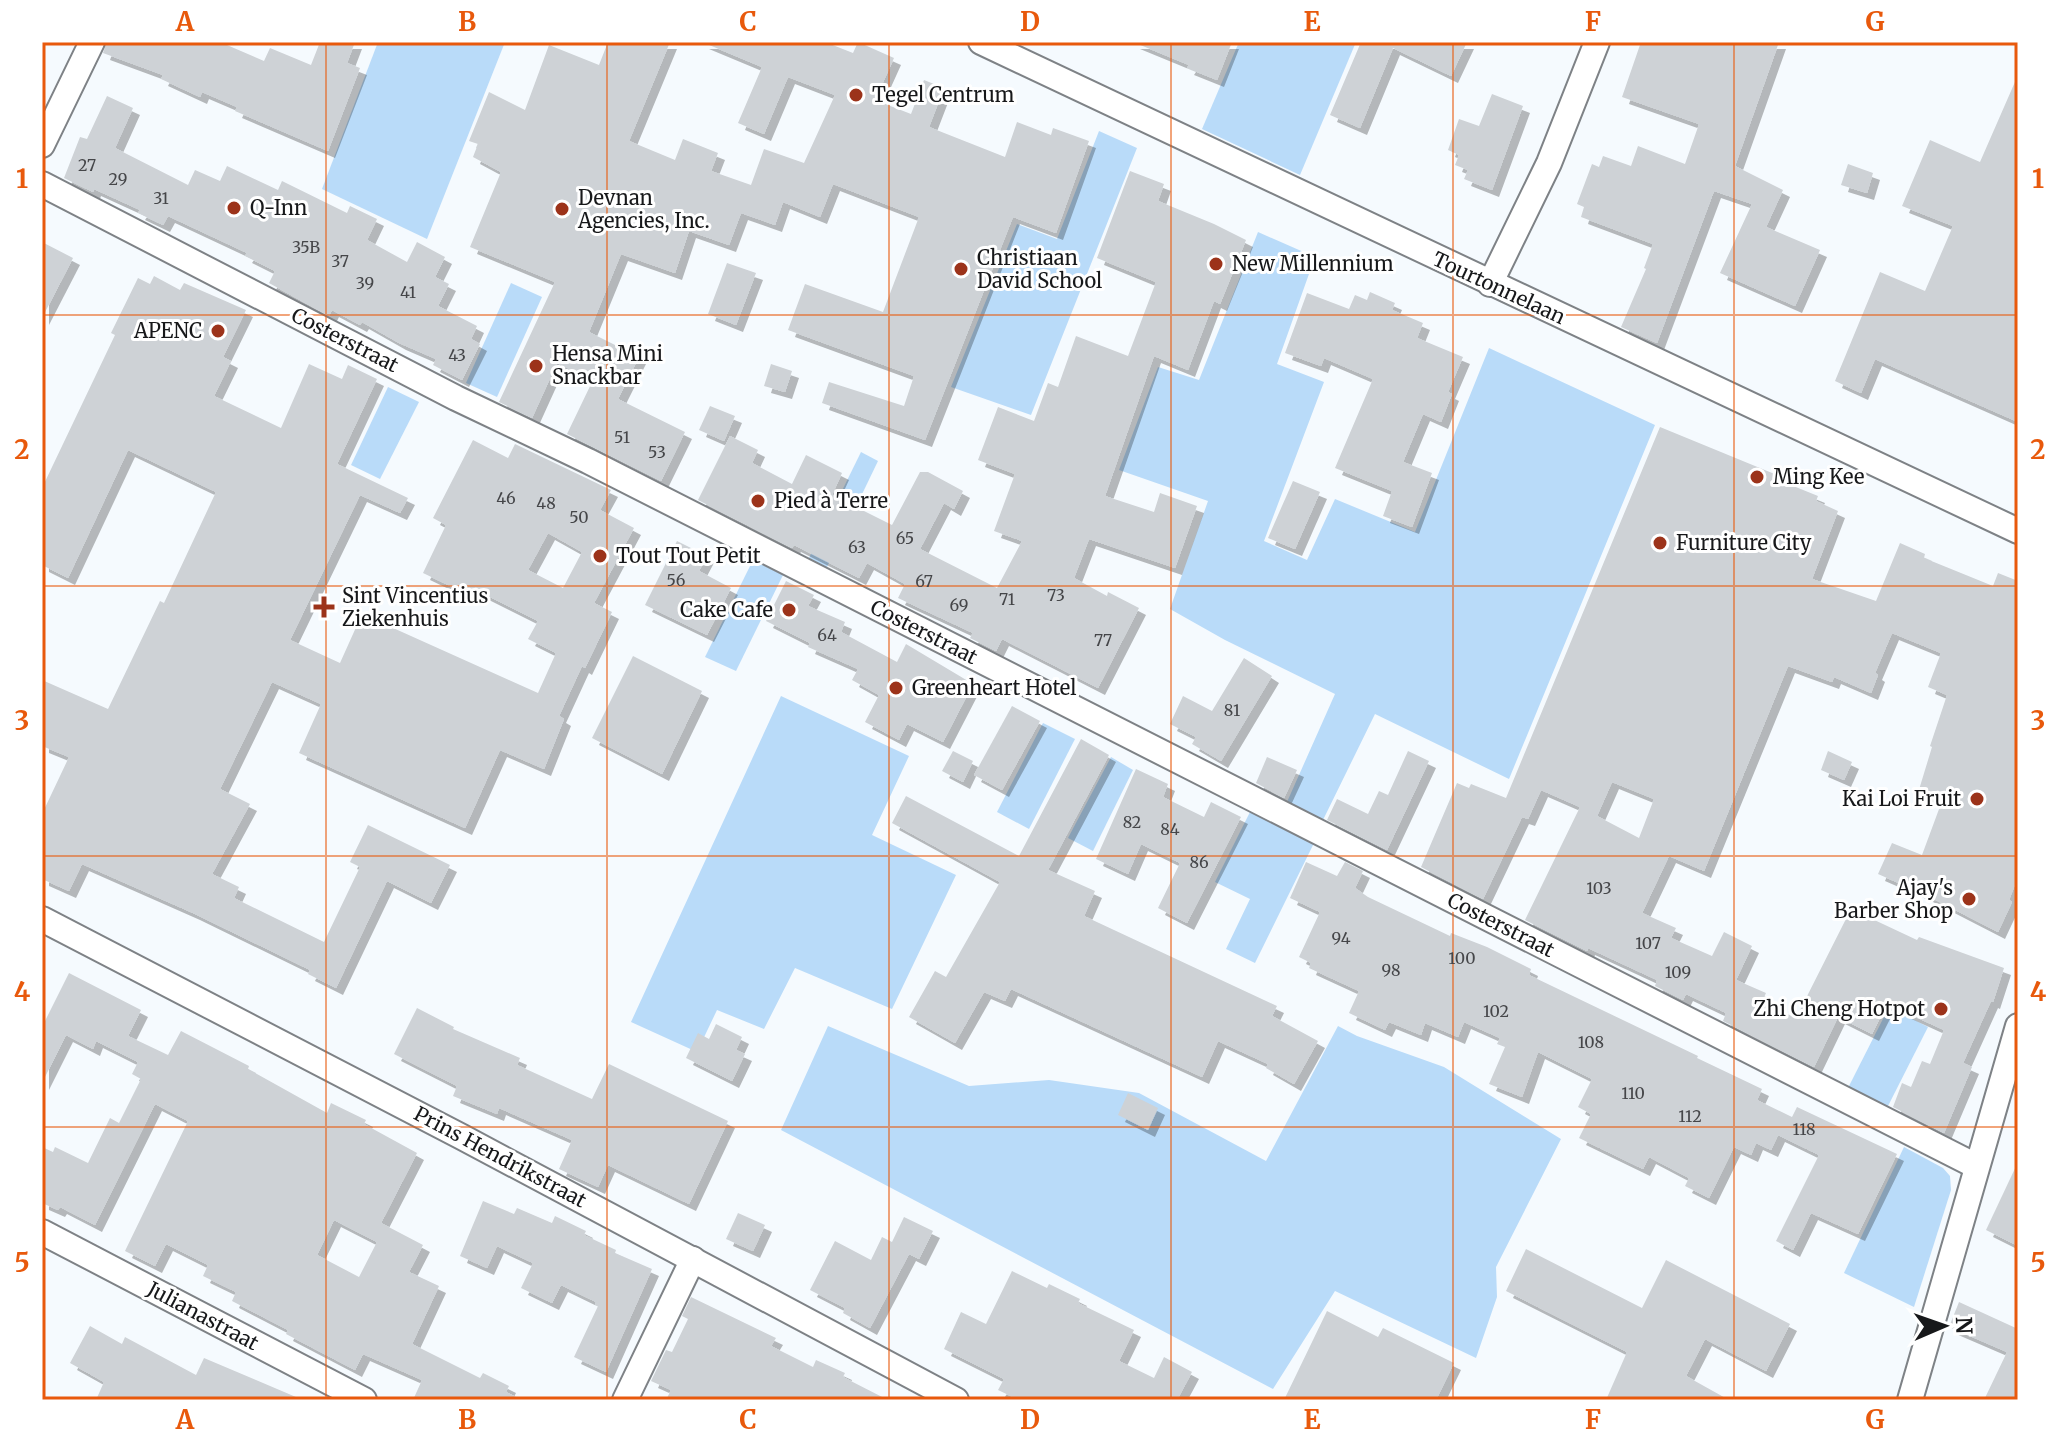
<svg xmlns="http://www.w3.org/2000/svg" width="2060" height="1442" viewBox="0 0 2060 1442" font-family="Merriweather,serif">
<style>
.green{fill:#b9dbf9}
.building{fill:#ced2d6;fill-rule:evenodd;filter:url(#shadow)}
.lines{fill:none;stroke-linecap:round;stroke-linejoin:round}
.minor-casing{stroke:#7e8286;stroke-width:28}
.minor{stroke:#fff;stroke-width:24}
.grid{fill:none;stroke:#e8590c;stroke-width:2;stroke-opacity:0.55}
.poi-dot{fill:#9c331a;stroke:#fff;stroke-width:3}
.labels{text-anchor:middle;stroke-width:6;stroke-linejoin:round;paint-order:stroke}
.number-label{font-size:16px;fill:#454649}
.poi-label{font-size:20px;fill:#17181a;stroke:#fff;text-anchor:start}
.street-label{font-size:20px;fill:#17181a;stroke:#fff}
.neatline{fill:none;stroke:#e8590c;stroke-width:3}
.grid-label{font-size:26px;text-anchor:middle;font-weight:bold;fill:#e8590c}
</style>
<defs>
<filter id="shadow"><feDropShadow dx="7" dy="7" stdDeviation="0" flood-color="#0004"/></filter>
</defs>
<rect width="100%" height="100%" fill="#f5fafe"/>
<g class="green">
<path d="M378,42H505L427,239L322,189Z"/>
<path d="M1239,42H1356L1300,175L1202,129Z"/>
<path d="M1099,131L1137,148L1031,415L951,387L1017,224L1057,239Z"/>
<path d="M1258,232L1315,257L1277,364L1324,382L1264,541L1307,560L1335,499L1415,532L1489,348L1655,425L1509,779L1375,714L1323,820L1287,802L1335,694L1225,640L1170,609L1208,501L1119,470L1158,367L1199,380Z"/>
<path d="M511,283L542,297L497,397L466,383Z"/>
<path d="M388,387L419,402L380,479L351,465Z"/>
<path d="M861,452L878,461L826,569L808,560Z"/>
<path d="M753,560L783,575L736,671L705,657Z"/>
<path d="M781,696L909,756L872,835L956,875L892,1009L795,968L764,1029L717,1010L697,1052L631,1022Z"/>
<path d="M1043,723L1075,739L1029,829L997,812Z"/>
<path d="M1111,757L1133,770L1093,851L1068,838Z"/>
<path d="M1250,812L1314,843L1255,963L1226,949L1250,899L1215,882Z"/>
<path d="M1889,1007L1928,1027L1887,1108L1848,1088Z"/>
<path d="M828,1026L969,1086L1049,1080L1139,1093L1266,1161L1338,1026L1357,1036L1444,1067L1561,1139L1496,1267L1497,1297L1476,1358L1335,1291L1273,1389L781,1130Z"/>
<path d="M1904,1147L1943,1168L1950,1176L1951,1190L1914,1307L1844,1273Z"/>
</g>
<g class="building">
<path d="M107,42H220L264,61L270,48L311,65L320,42H355L347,63L360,68L328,151L235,111L237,107L202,92L200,97L161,79L163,75L103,53Z"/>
<path d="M608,42H670L629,141L675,160L683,139L718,153L711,171L751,185L764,149L804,163L835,95L788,77L764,134L738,123L762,67L702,42H825L853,53L858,42L894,58L875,100L911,114L924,80L944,88L929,127L1005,157L1017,122L1051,135L1053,128L1089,141L1056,233L1013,217L925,440L822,403L829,382L904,406L914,376L788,330L805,284L883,312L919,217L833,184L820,217L783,202L775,225L741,213L729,245L689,231L675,273L621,254L589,332L639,357L618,399L685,432L661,481L567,434L593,380L557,363L532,418L499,402L555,282L470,247L501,172L473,157L478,144L469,141L489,92L525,110L549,45L599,65Z"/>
<path d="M1133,42H1232L1217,80L1187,68L1189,65Z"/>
<path d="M1361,42H1467L1451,76L1393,48L1360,128L1330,115Z"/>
<path d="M1641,42H1779L1735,166L1783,190L1766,227L1820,250L1795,306L1720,273L1752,204L1714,191L1657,343L1621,327L1646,269L1644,268L1653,244L1581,217L1584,207L1577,204L1592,164L1599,167L1603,156L1631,166L1638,146L1685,164L1699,124L1622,97Z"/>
<path d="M2018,75V422L1875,359L1861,393L1835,381L1880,272L1925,291L1953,226L1902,206L1930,140L1980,162Z"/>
<path d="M1492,94L1523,106L1492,190L1464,179L1468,170L1455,165L1459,155L1448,150L1459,119L1479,126Z"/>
<path d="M107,96L133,108L115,148L188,185L195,170L220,181L227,166L278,190L282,181L347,213L350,206L377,219L367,240L407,262L417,242L445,257L435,277L449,284L438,306L477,326L471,339L480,344L462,380L433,365L436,359L399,343L362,322L360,325L332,310L329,316L269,283L275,271L245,256L247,253L168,216L163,225L138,213L140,210L94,189L93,192L64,178L80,137L87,139Z"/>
<path d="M1848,164L1873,173L1867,193L1841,185Z"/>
<path d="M1130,171L1164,184L1158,201L1214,224L1246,240L1220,304L1214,301L1188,370L1154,356L1105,496L1154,512L1160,493L1197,506L1175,568L1089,539L1074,578L1107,596L1108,592L1139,608L1098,688L1002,639L996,651L970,638L973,633L898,598L905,584L867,563L859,578L794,545L792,548L698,500L730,436L758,450L752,463L792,484L806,455L842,473L832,495L892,525L920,472H928L963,491L954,509L944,503L920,549L997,588L1022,541L994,531L1015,474L978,460L998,407L1034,421L1048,383L1058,387L1076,336L1128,356L1156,282L1097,258Z"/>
<path d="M42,242L73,258L42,318Z"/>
<path d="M727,263L756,273L736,325L708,314Z"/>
<path d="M154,276L180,290L184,283L246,310L223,357L231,361L214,396L281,428L309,364L342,379L348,365L377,379L337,464L408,498L400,513L360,495L290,640L340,663L362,614L538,693L556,653L528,639L538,621L476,590L473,597L423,573L446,525L433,518L473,440L508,458L515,444L611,490L600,510L634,528L594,603L612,612L585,668L582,666L559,716L564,719L544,769L500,750L465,828L299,753L321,704L272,682L220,789L250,804L212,874L239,887L234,898L324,942L360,867L350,862L368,825L450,865L431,903L387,881L336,988L308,974L310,970L193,913L82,864L69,891L42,879V814L69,757L42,746V680L108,709L160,601L164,603L216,492L128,450L68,578L42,565V488L115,335L111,333L138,278L150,284ZM548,533L582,552L563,588L528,570Z"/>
<path d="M1370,292L1395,303L1392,310L1423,323L1417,338L1463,357L1448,392L1452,394L1441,422L1423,414L1403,462L1432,473L1412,527L1383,516L1392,491L1335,468L1373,379L1324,358L1321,366L1285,353L1307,293L1349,309L1355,295L1367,300Z"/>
<path d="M771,364L792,371L785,392L764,386Z"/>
<path d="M710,406L735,416L724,441L699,430Z"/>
<path d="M1660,427L1782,477L1781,481L1818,496L1816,501L1838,511L1812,579L1876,601L1900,543L1925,554L1924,558L1993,586L1998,573L2018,581V877L2009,900L2012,902L1998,932L1926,895L1878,874L1892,843L1922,855L1942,801L1918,793L1932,747L1930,746L1947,695L1928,687L1941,653L1892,633L1875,673L1878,675L1871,693L1834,677L1832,682L1788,666L1704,871L1669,856L1642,913L1676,928L1671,938L1712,956L1724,932L1752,946L1736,980L1766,993L1762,1002L1796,1018L1851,909L1917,940L1919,937L2004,968L1993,1002L1991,1001L1963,1063L1972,1067L1944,1133L1893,1107L1902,1083L1911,1087L1922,1061L1930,1064L1944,1030L1887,1004L1872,1034L1838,1017L1814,1067L1723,1021L1726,1013L1686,994L1683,1000L1655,986L1657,980L1588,948L1587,951L1525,920L1580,807L1541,790L1528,819L1522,817L1483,899L1421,867L1457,783L1469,788L1471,784L1506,798ZM1612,782L1654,799L1639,838L1597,816Z"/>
<path d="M1293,481L1320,492L1295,549L1268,538Z"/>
<path d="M677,541L707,556L699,571L731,588L707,635L645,605Z"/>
<path d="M786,581L814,595L808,606L845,622L841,632L897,662L906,644L973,684L943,742L907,724L899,740L865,722L879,695L852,680L858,669L808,647L810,643L766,621Z"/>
<path d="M633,656L702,691L662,774L592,738Z"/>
<path d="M1244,658L1272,676L1221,761L1192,744L1196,737L1170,724L1183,696L1212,711Z"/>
<path d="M1012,706L1040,721L1002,790L974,775Z"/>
<path d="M1081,739L1109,755L1048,870L1095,891L1084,916L1277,1006L1272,1016L1318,1041L1294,1084L1266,1068L1268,1064L1218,1041L1202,1077L1011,989L1005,1001L984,992L955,1043L909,1017L935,971L946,977L1000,882L892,823L906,796L1019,856Z"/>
<path d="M953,751L973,761L963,782L942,771Z"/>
<path d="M1408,751L1429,761L1387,850L1327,820L1337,799L1368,814L1379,791L1388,795Z"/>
<path d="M1828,751L1852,762L1844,780L1821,770Z"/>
<path d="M1267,757L1297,770L1284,798L1256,783Z"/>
<path d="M1136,769L1168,784L1163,797L1204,817L1211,802L1241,817L1187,923L1158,908L1180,863L1141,844L1128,874L1096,859Z"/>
<path d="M1306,862L1337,876L1345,862L1363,871L1355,888L1368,897L1450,936L1451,933L1487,947L1531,969L1529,975L1698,1056L1697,1058L1762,1089L1757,1100L1792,1117L1797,1107L1897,1154L1858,1234L1811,1213L1793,1250L1776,1241L1819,1155L1778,1135L1771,1150L1756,1143L1751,1155L1734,1147L1709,1198L1685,1186L1689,1178L1649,1157L1643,1169L1579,1138L1591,1114L1578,1107L1592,1079L1538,1052L1522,1097L1489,1084L1505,1047L1497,1044L1500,1038L1464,1022L1458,1037L1425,1023L1421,1035L1389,1022L1385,1030L1349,1013L1359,991L1309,968L1311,963L1299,957L1320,912L1290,898Z"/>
<path d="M69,973L141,1010L128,1036L168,1055L181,1031L249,1066L248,1069L327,1113L331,1103L366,1120L364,1124L417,1153L381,1223L423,1245L409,1272L439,1286L412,1344L480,1378L483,1373L509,1386L506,1392L522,1400H413L422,1380L363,1354L355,1370L286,1334L288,1330L232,1301L236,1292L203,1276L208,1265L166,1244L155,1266L125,1251L188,1121L155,1104L95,1225L60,1207L58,1210L42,1203V1147L53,1152L55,1147L88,1163L110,1118L119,1123L141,1079L132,1074L138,1062L96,1041L93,1049L66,1035L42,1083V1027ZM334,1220L377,1242L359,1277L317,1255Z"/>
<path d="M417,1008L454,1027L453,1029L520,1058L517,1065L592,1099L609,1064L728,1121L689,1204L608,1165L598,1187L559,1169L572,1140L499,1108L497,1114L453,1096L457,1086L394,1054Z"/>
<path d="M716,1024L742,1037L736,1050L745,1054L732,1081L686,1058L698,1033L709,1039Z"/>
<path d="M1128,1093L1158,1108L1148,1130L1118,1115Z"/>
<path d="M2018,1162V1246L1986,1230Z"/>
<path d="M483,1201L514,1214L517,1208L552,1223L555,1216L586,1231L584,1235L616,1250L615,1253L652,1269L606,1372L574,1357L598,1306L595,1305L596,1302L561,1285L552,1303L521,1288L533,1263L497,1246L487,1268L460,1256Z"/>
<path d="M738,1213L765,1225L753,1251L726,1239Z"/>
<path d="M904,1217L933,1231L919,1259L909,1254L870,1328L843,1313L845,1308L810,1290L835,1241L871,1260L882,1237L892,1242Z"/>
<path d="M1526,1249L1642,1308L1666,1260L1790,1324L1766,1371L1705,1339L1686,1376L1729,1400H1606L1627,1352L1506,1291Z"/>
<path d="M1012,1271L1047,1288L1049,1284L1080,1299L1078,1303L1134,1330L1119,1361L1154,1378L1164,1357L1192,1372L1177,1400H1019L998,1390L1004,1379L944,1349L961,1312L986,1324Z"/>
<path d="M691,1297L776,1338L771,1346L813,1367L816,1360L845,1373L843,1377L888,1400H666L671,1390L651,1381L666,1350L672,1352L688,1319L682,1316Z"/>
<path d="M1959,1302L2018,1329V1400H1984L2007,1352L1949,1327Z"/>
<path d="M1327,1311L1378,1337L1383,1328L1454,1363L1436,1400H1284Z"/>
<path d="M90,1326L122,1344L125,1337L196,1375L204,1358L303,1400H96L104,1382L70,1363Z"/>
</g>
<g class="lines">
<g class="minor-casing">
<g id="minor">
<path d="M981,42L2018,531"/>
<path d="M42,145L92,42"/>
<path d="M42,184L456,398L588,461L1976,1166"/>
<path d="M1490,284L1549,163L1597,42"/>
<path d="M42,919L462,1137L956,1400"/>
<path d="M42,1232L364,1400"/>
<path d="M625,1400L693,1259"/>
<path d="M1910,1400L2018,1026"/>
</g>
</g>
<use href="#minor" class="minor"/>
</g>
<path class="grid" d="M326,42V1400M607,42V1400M889,42V1400M1171,42V1400M1453,42V1400M1734,42V1400M42,315H2018M42,586H2018M42,856H2018M42,1127H2018"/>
<g class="poi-dot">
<circle cx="856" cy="95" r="8"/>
<circle cx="234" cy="208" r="8"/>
<circle cx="562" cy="209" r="8"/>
<circle cx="1216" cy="264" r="8"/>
<circle cx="961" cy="269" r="8"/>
<circle cx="218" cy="331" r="8"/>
<circle cx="536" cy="366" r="8"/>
<circle cx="1757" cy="477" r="8"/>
<circle cx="758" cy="501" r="8"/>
<circle cx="1660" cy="543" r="8"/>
<circle cx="600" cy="556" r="8"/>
<path d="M320 595h8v8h8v8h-8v8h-8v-8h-8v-8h8z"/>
<circle cx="789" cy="610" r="8"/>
<circle cx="896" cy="688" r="8"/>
<circle cx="1977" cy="799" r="8"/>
<circle cx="1969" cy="899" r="8"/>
<circle cx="1941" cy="1009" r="8"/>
</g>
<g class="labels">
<g class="number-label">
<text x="87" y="171">27</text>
<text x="118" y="185">29</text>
<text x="161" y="204">31</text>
<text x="306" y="253">35B</text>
<text x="340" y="267">37</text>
<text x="365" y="289">39</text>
<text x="408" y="298">41</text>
<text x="457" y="361">43</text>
<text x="622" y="443">51</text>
<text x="657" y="458">53</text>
<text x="506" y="504">46</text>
<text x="546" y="509">48</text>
<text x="579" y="523">50</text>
<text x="905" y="544">65</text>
<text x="857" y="553">63</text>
<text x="676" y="586">56</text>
<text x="924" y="587">67</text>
<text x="1056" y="601">73</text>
<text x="1007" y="605">71</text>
<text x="959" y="611">69</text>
<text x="827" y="641">64</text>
<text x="1103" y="646">77</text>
<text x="1232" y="716">81</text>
<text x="1132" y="828">82</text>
<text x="1170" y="835">84</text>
<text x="1199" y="868">86</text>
<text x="1599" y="894">103</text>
<text x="1341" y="944">94</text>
<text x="1648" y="949">107</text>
<text x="1462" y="964">100</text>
<text x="1391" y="976">98</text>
<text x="1678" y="978">109</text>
<text x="1496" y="1017">102</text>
<text x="1591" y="1048">108</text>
<text x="1633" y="1099">110</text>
<text x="1690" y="1122">112</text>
<text x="1804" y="1135">118</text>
</g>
<g class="poi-label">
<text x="872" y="102">Tegel Centrum</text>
<text x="578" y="205">Devnan<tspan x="578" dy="23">Agencies, Inc.</tspan></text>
<text x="250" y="215">Q-Inn</text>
<text x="977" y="265">Christiaan<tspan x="977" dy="23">David School</tspan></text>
<text x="1232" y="271">New Millennium</text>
<text x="202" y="338" text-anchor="end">APENC</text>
<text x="552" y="361">Hensa Mini<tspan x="552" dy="23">Snackbar</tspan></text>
<text x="1773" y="484">Ming Kee</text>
<text x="774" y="508">Pied à Terre</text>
<text x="1676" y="550">Furniture City</text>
<text x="616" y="563">Tout Tout Petit</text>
<text x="342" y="603">Sint Vincentius<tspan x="342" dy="23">Ziekenhuis</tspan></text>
<text x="773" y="617" text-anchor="end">Cake Cafe</text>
<text x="912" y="695">Greenheart Hotel</text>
<text x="1961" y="806" text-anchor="end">Kai Loi Fruit</text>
<text x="1953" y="895" text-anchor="end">Ajay's<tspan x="1953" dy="23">Barber Shop</tspan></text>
<text x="1925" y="1016" text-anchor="end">Zhi Cheng Hotpot</text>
</g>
<g class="street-label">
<text transform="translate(1499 288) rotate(25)" y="7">Tourtonnelaan</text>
<text transform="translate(345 340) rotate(27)" y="7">Costerstraat</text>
<text transform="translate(924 632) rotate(27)" y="7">Costerstraat</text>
<text transform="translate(1501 925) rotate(27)" y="7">Costerstraat</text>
<text transform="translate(500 1157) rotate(28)" y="7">Prins Hendrikstraat</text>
<text transform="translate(203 1316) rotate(28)" y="7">Julianastraat</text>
</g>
</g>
<rect width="2060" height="1442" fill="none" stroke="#ffffff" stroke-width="88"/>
<g transform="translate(1944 1326) rotate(88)" stroke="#ffffff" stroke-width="6" paint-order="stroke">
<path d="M0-6L14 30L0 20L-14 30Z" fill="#17181a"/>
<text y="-12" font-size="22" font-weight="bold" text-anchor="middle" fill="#17181a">N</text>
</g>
<rect x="44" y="44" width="1972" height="1354" class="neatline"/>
<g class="grid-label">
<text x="185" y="31">A</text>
<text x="467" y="31">B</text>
<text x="748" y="31">C</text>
<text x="1030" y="31">D</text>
<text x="1312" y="31">E</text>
<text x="1593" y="31">F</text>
<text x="1875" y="31">G</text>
<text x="22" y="188">1</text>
<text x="2038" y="188">1</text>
<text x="22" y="459">2</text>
<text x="2038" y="459">2</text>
<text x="22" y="730">3</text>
<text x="2038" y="730">3</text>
<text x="22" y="1001">4</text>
<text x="2038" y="1001">4</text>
<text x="22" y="1272">5</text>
<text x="2038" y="1272">5</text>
<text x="185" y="1429">A</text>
<text x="467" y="1429">B</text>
<text x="748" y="1429">C</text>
<text x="1030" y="1429">D</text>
<text x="1312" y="1429">E</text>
<text x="1593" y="1429">F</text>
<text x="1875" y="1429">G</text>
</g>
</svg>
